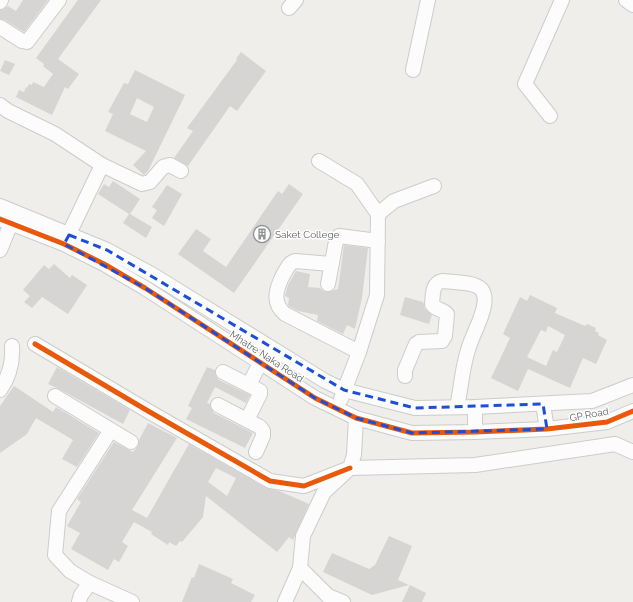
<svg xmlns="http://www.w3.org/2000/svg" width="633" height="602" viewBox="0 0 633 602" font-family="Raleway,sans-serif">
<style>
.building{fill:#d6d5d3;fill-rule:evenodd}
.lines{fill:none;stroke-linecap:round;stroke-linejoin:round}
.minor-casing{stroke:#cbcccc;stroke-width:16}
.minor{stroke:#fdfcfc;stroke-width:14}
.cycleway-casing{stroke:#fff;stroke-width:8}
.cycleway{stroke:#e8590c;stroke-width:5}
.marked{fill:none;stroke:#1d4ed8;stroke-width:3;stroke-dasharray:8 5;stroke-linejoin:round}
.labels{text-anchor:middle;stroke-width:3;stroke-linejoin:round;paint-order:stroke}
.poi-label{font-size:10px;fill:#5f6368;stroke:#fff;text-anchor:start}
.street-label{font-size:10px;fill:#5f6368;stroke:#fff}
</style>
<rect width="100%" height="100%" fill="#efeeea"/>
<g class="building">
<path d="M23,0H48L24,32L5,20L0,19V10L4,9L8,6L16,11Z"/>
<path d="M78,0H101L58,59L79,74L68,89L65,87L52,115L16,97L19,90L24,92L26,87L27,88L29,84L32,85L33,82L44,87L53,74L43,66L44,64L36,58Z"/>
<path d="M241,52L266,71L237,111L230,106L188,166L174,158L193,131L187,128L237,60L236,59Z"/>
<path d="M5,60L15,64L9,75L0,71Z"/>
<path d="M135,70L185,95L148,171L144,175L133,165L146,151L105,131L113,114L108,112L124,83L128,84ZM137,98L154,107L147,122L130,114Z"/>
<path d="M113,181L140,199L130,214L152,227L146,238L123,223L129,214L98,194L104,184L109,187Z"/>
<path d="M289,184L303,194L234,293L178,254L196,229L211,239L203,251L226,267L278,191L282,194Z"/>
<path d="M167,185L182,194L164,226L152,218L157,210L152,207Z"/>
<path d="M344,245L368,248L362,298L355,329L347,325L343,334L317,321L318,315L298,311L290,307L288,305L289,298L285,296L288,285L296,271L310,274L308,287L320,288L323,291L327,292L338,289Z"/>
<path d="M54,264L70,278L72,275L87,285L68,314L42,297L32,308L24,302L30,296L23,290L44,265L49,269Z"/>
<path d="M530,295L557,308L555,313L585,326L587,324L596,328L595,331L599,333L598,335L607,340L596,364L583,358L570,388L528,369L518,391L491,378L510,338L503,334L520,297L527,301ZM548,326L565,335L557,352L553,350L546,366L527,357L541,330L546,332Z"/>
<path d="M405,297L423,302L425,309L432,315L429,324L400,315Z"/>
<path d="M57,367L130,410L123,424L59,389L48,384Z"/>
<path d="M207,367L215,370L216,376L219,380L250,395L246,403L215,387L207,403L210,404L211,409L214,413L253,433L245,448L186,419L192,408L188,406Z"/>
<path d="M14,386L53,412L56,407L99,433L77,467L62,459L73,440L36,418L27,434L0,453V406Z"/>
<path d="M148,423L177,438L132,510L147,518L189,444L266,488L279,491L309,504L293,540L289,537L277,552L206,496L203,517L182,542L180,541L176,546L169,542L168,545L151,534L152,532L134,522L122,542L128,546L119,562L114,559L108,570L71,549L80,533L67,526L81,502L77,499L114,442L133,452L138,446L139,440ZM216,468L236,478L227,496L208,482Z"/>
<path d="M389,536L412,546L398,580L409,585L372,595L323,572L332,553L369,569L375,565Z"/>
<path d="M199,564L233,579L231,583L255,595L251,602H182L192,577L194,578Z"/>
<path d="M410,585L426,593L422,602H402Z"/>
</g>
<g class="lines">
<g class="minor-casing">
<g id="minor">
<path d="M626,0L633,5"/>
<path d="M0,2L1,0"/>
<path d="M289,8L296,0"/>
<path d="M0,27L22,41L27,42L59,0"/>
<path d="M413,70L428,0"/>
<path d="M0,105L8,111L55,134L102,165L142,184L150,182L163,167L170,165L181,171"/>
<path d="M550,116L525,84L562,0"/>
<path d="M319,161L357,184L378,214L377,295L359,352L341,399"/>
<path d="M0,206L107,250L153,275L325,381L344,390L415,408L475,407L592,401L633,385"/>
<path d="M378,214L394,201L434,186"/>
<path d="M0,219L64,244L104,264L145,288L315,398L356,418L412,433L475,432L547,429L607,422L633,411"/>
<path d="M65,242L102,165"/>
<path d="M0,250L11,223"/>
<path d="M331,264L295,261L291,263C287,267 285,272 282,277C276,290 272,303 285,314L359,352"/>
<path d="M328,284L336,241L339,236L378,241"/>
<path d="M35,344L148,411L270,481L304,486L350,468L475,465L615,444L633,452"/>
<path d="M223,372L260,391V394L247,420"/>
<path d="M405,376V370L416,344L419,342L442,341L445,336L447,314C443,309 435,310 432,304C433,295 432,283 442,281C451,282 475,282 481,289C485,293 485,301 484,306C481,322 472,335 468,350C462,368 461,389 457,407"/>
<path d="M249,385L260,363"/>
<path d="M0,390C9,377 13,361 12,346"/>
<path d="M55,396L111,430"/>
<path d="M543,404L547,429"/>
<path d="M218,405L260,427L263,431V436L256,452"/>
<path d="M475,407V432"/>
<path d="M131,442L111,430L59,511L55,555L70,571L90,583L132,602"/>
<path d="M79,602L81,595L90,583"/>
<path d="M285,602L300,568"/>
<path d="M343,602L328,596L300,568L303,536L324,492L350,468L354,455L356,418"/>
</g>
</g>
<use href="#minor" class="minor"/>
<g class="cycleway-casing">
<g id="cycleway">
<path d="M0,219L64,244L104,264L145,288L315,398L356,418L412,433L475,432L547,429L607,422L633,411"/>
<path d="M35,344L148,411L270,481L304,486L350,468"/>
</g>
</g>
<use href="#cycleway" class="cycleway"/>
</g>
<path class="marked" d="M69,235L107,250L344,390L415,408L543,404L547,429L412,433L356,418L315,398L145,288L64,244Z"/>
<defs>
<g id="building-ring" transform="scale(0.9)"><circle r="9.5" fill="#fff" stroke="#919496" stroke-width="1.5"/><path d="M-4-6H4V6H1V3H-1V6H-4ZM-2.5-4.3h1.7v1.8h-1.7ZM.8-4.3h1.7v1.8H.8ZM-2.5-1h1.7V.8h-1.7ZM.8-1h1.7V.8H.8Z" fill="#919496"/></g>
</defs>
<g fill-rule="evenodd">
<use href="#building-ring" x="262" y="234"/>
</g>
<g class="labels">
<g class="poi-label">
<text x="275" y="238">Saket College</text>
</g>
<g class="street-label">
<text transform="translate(267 356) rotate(33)" y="4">Mhatre Naka Road</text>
<text transform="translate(589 414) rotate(-10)" y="4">GP Road</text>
</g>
</g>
</svg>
